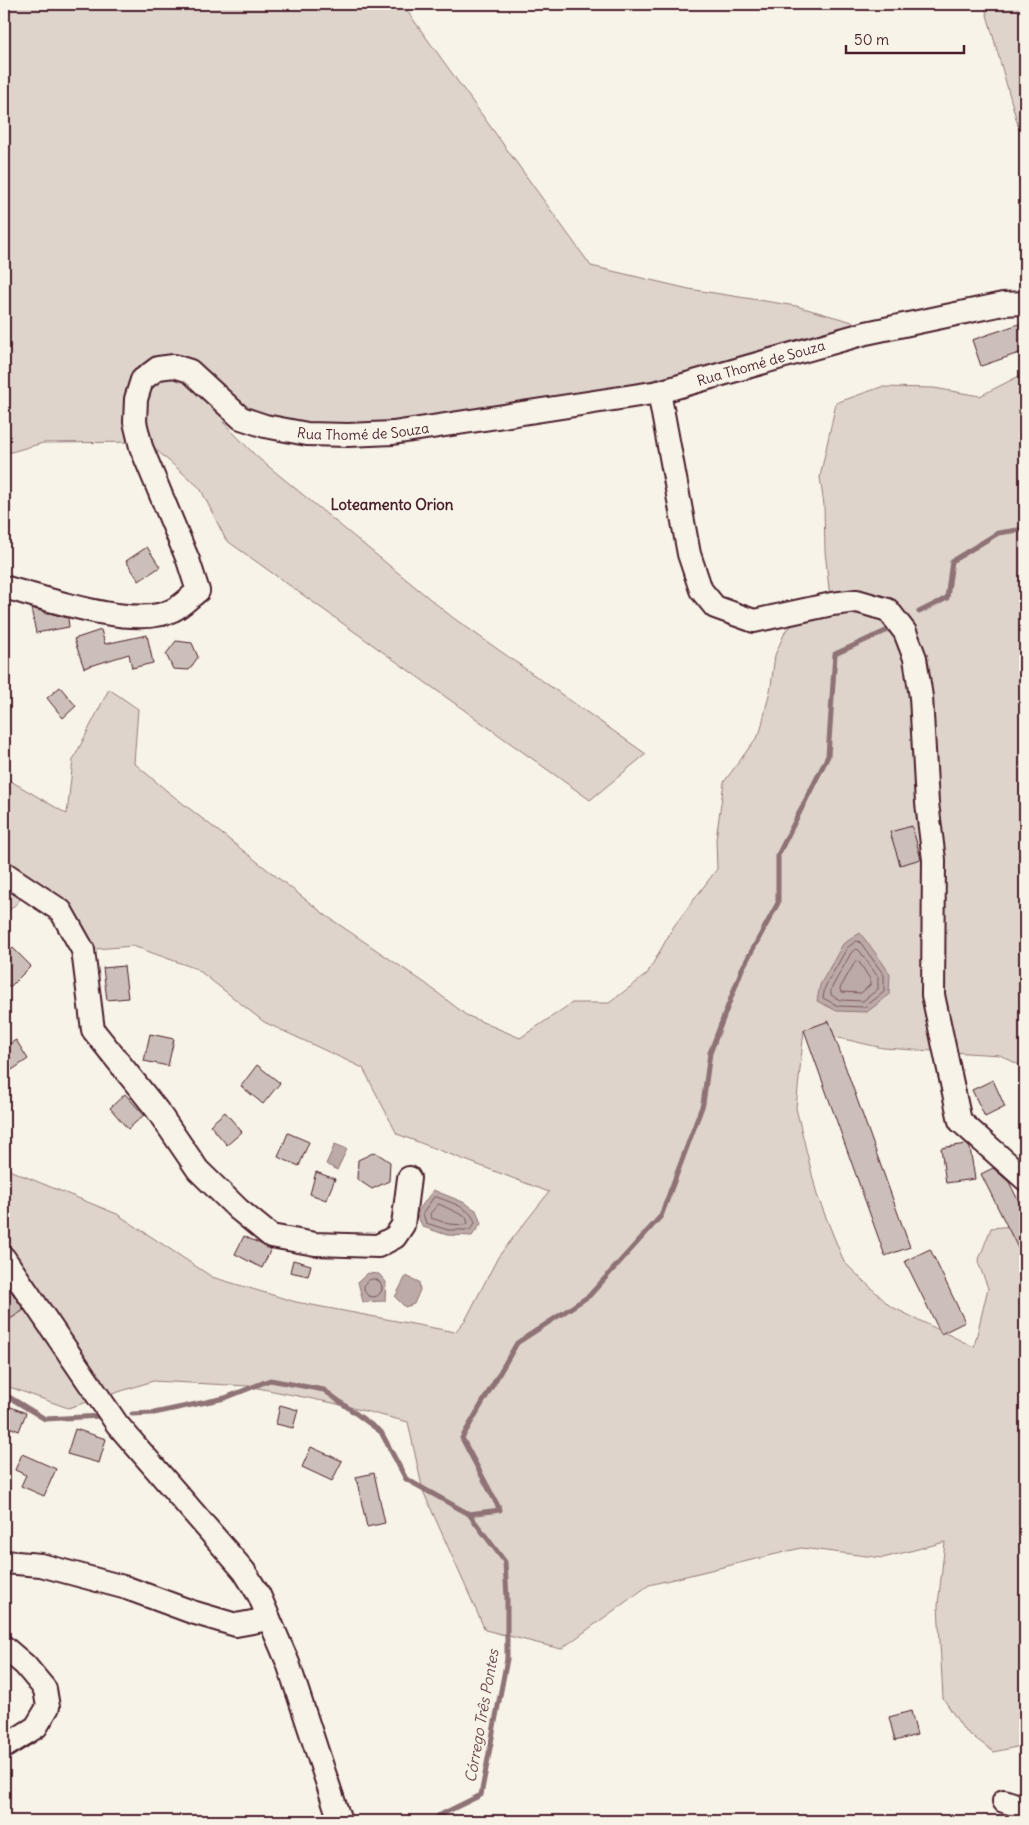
<svg xmlns="http://www.w3.org/2000/svg" width="1029" height="1825" viewBox="0 0 1029 1825" font-family="Delius,sans-serif">
<style>
.green{fill:#ded4cc;stroke:#947a7c}
.water{fill:#bcaaa7;stroke:#8e7275}
.lines{fill:none;stroke-linecap:round;stroke-linejoin:round}
.shore{stroke:#78575d;stroke-width:1}
.stream{stroke:#8e7275;stroke-width:5}
.building{fill:#ccbfb9;stroke:#4a1f2b}
.minor-casing{stroke:#4a1f2b;stroke-width:26}
.minor{stroke:#f7f3e8;stroke-width:22}
.labels{text-anchor:middle;stroke-width:4;stroke-linejoin:round;paint-order:stroke}
.street-label{font-size:14px;fill:#4a1f2b;stroke:#f7f3e8}
.neighbourhood-label{font-size:15px;font-weight:bold;fill:#4a1f2b;stroke:#f7f3e8}
.water-label{font-size:15px;font-style:italic;fill:#6c4950;stroke:#f7f3e8}
</style>
<rect width="100%" height="100%" fill="#f7f3e8"/>
<filter id="ink" filterUnits="userSpaceOnUse"><feTurbulence type="fractalNoise" baseFrequency=".02" numOctaves="2"/><feDisplacementMap in="SourceGraphic" scale="10" xChannelSelector="R" yChannelSelector="G"/><feConvolveMatrix kernelMatrix="1 2 1 2 8 2 1 2 1" color-interpolation-filters="sRGB"/></filter>
<g filter="url(#ink)">
<g class="green">
<path d="M4,4H402L591,266L689,289L796,306L863,325L673,375L396,443L253,430L223,422L257,457L452,617L646,754L590,800L226,540L200,488L147,442L43,443L4,454Z"/>
<path d="M984,4H1025V150Z"/>
<path d="M1025,373V1068L1000,1055L883,1048L804,1030L796,1108L817,1195L844,1262L890,1306L974,1347L988,1288L978,1262L991,1228L1025,1225V1745L994,1752L964,1730L943,1698L938,1605L945,1542L883,1558L801,1548L649,1585L561,1649L485,1630L423,1491L408,1422L333,1403L248,1386L153,1381L68,1408L4,1385V1168L117,1214L212,1277L296,1302L455,1332L466,1319L498,1257L549,1192L397,1134L363,1068L264,1022L197,969L133,946L83,950L29,890L10,910L4,921V781L9,780L67,814L73,760L109,689L138,709L134,763L167,791L328,917L425,983L466,1015L520,1038L572,1003H609L647,974L674,926L717,869L716,839L724,782L760,733L771,686L775,655L786,630L830,598L825,551L824,505L820,477L836,403L881,387L934,388L980,396Z"/>
</g>
<g class="water">
<path d="M860,933L880,959L890,974L889,995L867,1012L837,1011L817,1001L820,985L843,944Z"/>
<path d="M335,1144L347,1149L337,1170L326,1164Z"/>
<path d="M433,1190L463,1202L476,1210L481,1224L472,1236L447,1235L423,1227L416,1214Z"/>
<path d="M368,1273L379,1274L386,1282L385,1301L363,1302L358,1282Z"/>
<path d="M406,1276L419,1282L420,1290L414,1304L405,1307L395,1297Z"/>
</g>
<g class="lines">
<g class="shore">
<path d="M857,941L860,942L884,975V992L865,1007L838,1006L823,998L825,987L847,948Z"/>
<path d="M856,949L859,950L878,977V989L863,1001L840,1000L831,995V989L851,953Z"/>
<path d="M856,961L859,962L870,979V985L861,993L841,992L840,989Z"/>
<path d="M434,1197H437C451,1203 471,1207 475,1223L470,1230H448L426,1223L423,1214Z"/>
<path d="M439,1204L466,1217L468,1223L465,1225L449,1224L431,1218L430,1214Z"/>
<circle cx="373" cy="1288" r="9"/>
</g>
<g class="stream">
<path d="M919,612L947,598L952,561L998,533L1025,529"/>
<path d="M4,1394L45,1419L102,1416"/>
<path d="M132,1414L154,1413L225,1398L270,1380L324,1390L381,1432L406,1479L469,1514L505,1562L507,1599V1659L481,1795L438,1816L436,1821"/>
<path d="M469,1514L500,1510L462,1438L517,1343L589,1296L661,1216L703,1104L710,1053L742,969L778,903V855L828,756L835,654L888,630"/>
</g>
</g>
<g class="building">
<path d="M1025,322V351L981,366L972,340Z"/>
<path d="M147,547L160,567L139,581L126,561Z"/>
<path d="M31,608L44,612L45,614L49,613L68,618L69,627L36,633Z"/>
<path d="M101,630L105,644L147,635L153,663L132,668L129,654L84,668L74,639Z"/>
<path d="M176,641L192,643L198,657L189,670L173,669L166,654Z"/>
<path d="M60,687L76,706L63,718L47,698Z"/>
<path d="M912,826L921,859L900,865L890,832Z"/>
<path d="M13,948L31,966L10,987L4,981V957Z"/>
<path d="M124,966L128,998L107,1000L103,968Z"/>
<path d="M829,1021L910,1247L885,1256L804,1030Z"/>
<path d="M150,1034L174,1039L168,1066L144,1061Z"/>
<path d="M16,1040L28,1059L12,1070L4,1058V1047Z"/>
<path d="M257,1065L280,1083L263,1104L241,1086Z"/>
<path d="M993,1080L1005,1107L985,1117L972,1090Z"/>
<path d="M125,1094L144,1115L128,1129L110,1108Z"/>
<path d="M225,1112L242,1132L227,1145L210,1125Z"/>
<path d="M288,1133L309,1142L299,1166L278,1157Z"/>
<path d="M966,1144L970,1148L975,1179L946,1183L941,1148Z"/>
<path d="M375,1152L390,1162L389,1181L372,1189L357,1179L358,1160Z"/>
<path d="M993,1168L1009,1182L1025,1214V1262L981,1174Z"/>
<path d="M316,1172L335,1179L326,1200L310,1194Z"/>
<path d="M244,1236L271,1249L262,1268L235,1254Z"/>
<path d="M930,1249L965,1322L941,1334L905,1261Z"/>
<path d="M293,1260L311,1265L308,1276L290,1272Z"/>
<path d="M4,1281L24,1310L4,1323Z"/>
<path d="M6,1405L26,1413L19,1431L4,1425V1412Z"/>
<path d="M280,1405L298,1410L293,1428L276,1424Z"/>
<path d="M75,1429L106,1439L99,1463L67,1454Z"/>
<path d="M311,1447L342,1461L332,1481L302,1467Z"/>
<path d="M22,1454L56,1469L44,1496L21,1486L26,1475L15,1470Z"/>
<path d="M374,1473L385,1523L367,1527L356,1477Z"/>
<path d="M911,1711L917,1735L895,1741L889,1717Z"/>
</g>
<g class="lines">
<g class="minor-casing">
<g id="minor">
<path d="M659,392L689,554L701,590L715,607L754,621L832,604L857,601L888,610L905,632L915,658L921,697L927,803L934,860L933,995L960,1121L1025,1179"/>
<path id="s1" d="M4,587C45,598 135,630 173,610C182,606 190,597 198,591L188,560L141,447L135,422L136,399L142,380L158,368L174,366L190,371L241,418L265,426L307,434L348,435L393,433L659,392L866,333L1003,304L1025,303"/>
<path d="M4,873L61,911L83,950L93,1030L157,1110L198,1170L238,1209L271,1236L315,1244L378,1246L395,1237L403,1225L409,1178"/>
<path d="M4,1258L117,1424L244,1571L259,1595L288,1663L340,1821"/>
<path d="M4,1562L41,1565L127,1588L192,1612L236,1625L269,1619"/>
<path d="M4,1647L25,1665L45,1689L48,1707L36,1727L4,1747"/>
<path d="M1004,1801L1025,1808"/>
</g>
</g>
<use href="#minor" class="minor"/>
</g>
</g>
<g class="labels">
<g class="street-label">
<text dy="5" stroke="none"><textPath href="#s1" startOffset="1080">Rua Thomé de Souza</textPath></text>
<text dy="5" stroke="none"><textPath href="#s1" startOffset="675">Rua Thomé de Souza</textPath></text>
</g>
<g class="neighbourhood-label">
<text x="392" y="510">Loteamento Orion</text>
</g>
<g class="water-label">
<text transform="translate(482 1716) rotate(-80)" y="5">Córrego Três Pontes</text>
</g>
</g>
<rect width="1029" height="1825" fill="none" stroke="#f7f3e8" stroke-width="20"/>
<rect x="10" y="10" width="1009" height="1805" fill="none" stroke="#4a1f2b" stroke-width="2" filter="url(#ink)"/>
<path d="M846 45v8h118v-8" fill="none" stroke="#4a1f2b" stroke-width="2.5"/>
<text x="854" y="45" font-size="15" fill="#4a1f2b" stroke="#f7f3e8" stroke-width="4" paint-order="stroke">50 m</text>
</svg>
